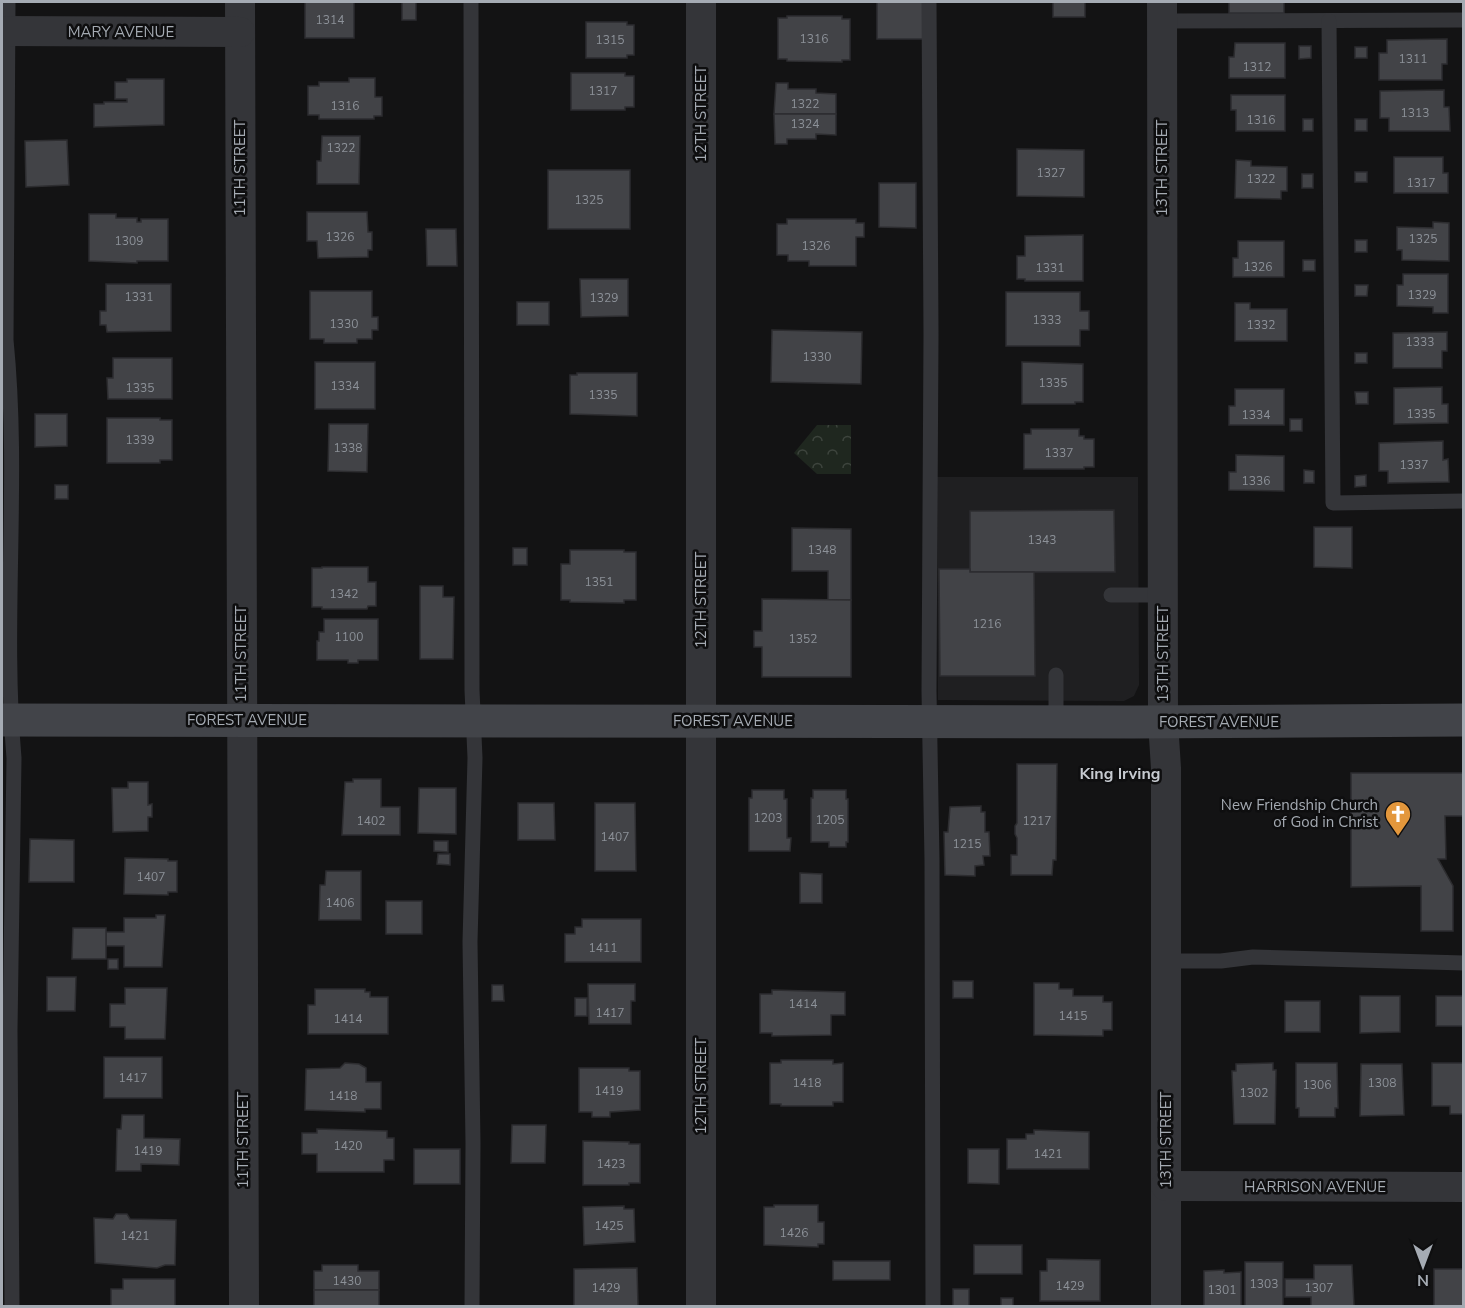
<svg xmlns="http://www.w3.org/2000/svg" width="1465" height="1308" viewBox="0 0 1465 1308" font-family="'Nunito Sans',sans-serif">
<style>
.built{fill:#1f1f21}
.forest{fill:url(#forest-crowns)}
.building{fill:#424347;stroke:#2d2d30;stroke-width:1.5}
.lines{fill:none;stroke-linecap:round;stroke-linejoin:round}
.lane{stroke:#343539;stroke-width:15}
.street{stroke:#343539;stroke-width:30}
.secondary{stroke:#424449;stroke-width:33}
.labels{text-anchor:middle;stroke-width:5;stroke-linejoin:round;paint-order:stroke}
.number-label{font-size:12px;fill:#8c9198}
.street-label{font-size:15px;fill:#a5abb3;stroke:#0e0e0f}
.poi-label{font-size:15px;fill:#a5abb3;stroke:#0e0e0f;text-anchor:end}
.neighbourhood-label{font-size:16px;font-weight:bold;fill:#c6cad0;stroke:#0e0e0f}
</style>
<defs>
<pattern id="forest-crowns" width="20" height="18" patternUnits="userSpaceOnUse" patternTransform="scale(1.5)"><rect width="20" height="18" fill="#1f271f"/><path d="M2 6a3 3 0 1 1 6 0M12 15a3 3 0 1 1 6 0" fill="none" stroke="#3d443d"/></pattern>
</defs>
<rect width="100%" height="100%" fill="#131314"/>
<path class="built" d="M937,477H1138L1139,685L1134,696L1124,701L938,700Z"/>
<path class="forest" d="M817,425H851V474H817L794,453Z"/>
<g class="building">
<rect x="305" y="2" width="49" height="36"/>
<rect x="402" y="2" width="14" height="18"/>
<rect x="877" y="2" width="46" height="37"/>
<path d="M1053,2H1090H1085V17H1053Z"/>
<rect x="1229" y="2" width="55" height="11"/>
<path d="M787,16H842V19H850V60H842V62L787,61V59H778V18H787Z"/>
<path d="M586,22H627V25H634V55H627V58H586Z"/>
<path d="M1447,39V64H1442V80H1379V53H1387V40Z"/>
<path d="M1235,43H1285V78H1229V57H1234Z"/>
<path d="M1299,46H1311V58L1299,59Z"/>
<rect x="1355" y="47" width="12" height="11"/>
<path d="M571,73H625V76H634V107H625V110H571Z"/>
<path d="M349,78H375V97H382V116H374V119H319V115H308V86H319V82H349Z"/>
<path d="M127,79H164V125L94,127V104H104V102H127V99H115V82H127Z"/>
<path d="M776,83H788V89H816V93L836,94V114H774Z"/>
<path d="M1444,90V107H1449L1450,131H1389V118H1380V91Z"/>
<path d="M1231,95H1285V131H1236V110H1231Z"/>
<path d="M774,114H836V135L816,134V139H787V144H775Z"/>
<rect x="1303" y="119" width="10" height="12"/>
<rect x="1355" y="119" width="12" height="12"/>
<path d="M322,136H360L359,184H317V161H321Z"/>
<path d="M67,140L69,185L26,187L25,141Z"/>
<path d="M1017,149L1084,150V197L1017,196Z"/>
<path d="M1394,157H1443V173H1448V193H1394Z"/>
<path d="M1236,160L1251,161V166L1287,167V191H1281V199L1235,198Z"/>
<rect x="548" y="170" width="82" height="59"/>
<rect x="1355" y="172" width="12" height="10"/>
<rect x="1302" y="174" width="11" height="14"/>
<path d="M879,183H916V228L879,227Z"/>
<path d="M307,212H367L368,232H372V250H368V257L318,258L317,241H307Z"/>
<path d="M89,214H116V218H137V222H141V219H168V261H137V263L89,261Z"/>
<path d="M787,219H856V223H864V237H856V266H809V261H788V255H777V224H787Z"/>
<path d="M1433,222L1449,223V261L1402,260V250H1397V227L1433,228Z"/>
<path d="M426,229H456L457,266H427Z"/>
<path d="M1083,235V281H1025V279H1017V256H1025V236Z"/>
<rect x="1355" y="240" width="12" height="12"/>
<path d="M1238,241H1284V277H1233V258H1238Z"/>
<rect x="1303" y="260" width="12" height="11"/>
<path d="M1403,274H1448V313H1433V307L1397,306V285H1403Z"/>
<path d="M580,279H628V316L581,317Z"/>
<path d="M106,284H171V331L107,332L106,325H100V311H106Z"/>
<path d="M1355,285H1368L1367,296H1355Z"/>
<path d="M310,291H372V317H378V330H372V339H357V343H324V339H310Z"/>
<path d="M1006,292H1080V311H1089V330H1080V346H1006Z"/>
<rect x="517" y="302" width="32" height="23"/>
<path d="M1235,303H1250V309H1287V341H1235Z"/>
<path d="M772,330L862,332L861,384L771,382Z"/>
<path d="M1447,332V351H1442V368H1393V333Z"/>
<rect x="1355" y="353" width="12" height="10"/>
<path d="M113,358H172V399H108L107,378H113Z"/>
<rect x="315" y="362" width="60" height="47"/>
<path d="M1022,362L1083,364V402H1075V404H1022Z"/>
<path d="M577,373H637V416L570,414V375H577Z"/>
<path d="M1442,387V404H1448V423L1394,424V388Z"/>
<path d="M1235,389H1284V425H1229V406H1235Z"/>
<path d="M1355,392H1368V404H1356Z"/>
<path d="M35,414H67V446L35,447Z"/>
<path d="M107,418H160V420H172V460H160V463H107Z"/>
<rect x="1290" y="419" width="12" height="12"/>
<path d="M329,424H368L367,472L328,471Z"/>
<path d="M1031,429H1079V436H1084V439H1094V467H1084V469H1024V434H1031Z"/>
<path d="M1443,441V460L1448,459L1449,482L1388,483V471H1379V443Z"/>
<path d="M1236,455L1284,456V491L1229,490V472H1236Z"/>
<path d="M1304,470L1314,471V483H1304Z"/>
<path d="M1366,475V486L1355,487V476Z"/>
<rect x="55" y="485" width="13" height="14"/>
<path d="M1114,510L1115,572H970V511Z"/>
<path d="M1314,527H1352V568L1314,567Z"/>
<path d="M792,528L851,529V600H828V571H792Z"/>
<rect x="513" y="548" width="14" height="17"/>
<path d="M570,550H624V552H636V600H624V603L570,602V600H561V564H570Z"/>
<path d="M322,567H368V582H376V606H368L367,609H322V607H312V568H322Z"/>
<path d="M939,569H970V572H1034L1035,676H940Z"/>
<path d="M420,586H443V597H454L453,659H420Z"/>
<path d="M762,599L851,600V677H762V647H754V631H762Z"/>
<path d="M324,619H378V660H358V663H348V660H317V641H319V632H324Z"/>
<path d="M1017,764H1057L1056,860H1053L1052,875H1011V855H1017V838L1015,834V826L1017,823Z"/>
<path d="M1351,773H1464V816H1445L1446,859H1438L1453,886V931H1421V886L1351,887Z"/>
<path d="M353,779H381V807H400V835H342L345,782H353Z"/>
<path d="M128,782H148V805L152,804V817H148V831L113,832L112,788H128Z"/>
<path d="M419,788H456V834L418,833Z"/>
<path d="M752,790H784V799H787V838H791L790,851H749V798H752Z"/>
<path d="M813,790H846V799H848V842H846V847H829V842H811V798H813Z"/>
<path d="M518,803H554L555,840H518Z"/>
<path d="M595,803H635L636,871H595Z"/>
<path d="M981,806V812H985V832H989L990,856H983L984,865L975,866V876L945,875L944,832H948L950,807Z"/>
<path d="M30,839L74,840V882H29Z"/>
<path d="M434,841H448V852L434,851Z"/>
<path d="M438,854H450V865L437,864Z"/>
<path d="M125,858L168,859V861H177V892H168V895L124,894Z"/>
<path d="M326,871H361V920H319L320,885H325Z"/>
<path d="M800,873L822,874V903H800Z"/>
<rect x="386" y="901" width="36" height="33"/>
<path d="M156,915H165L162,967H124V946H106V932H124V918H156Z"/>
<path d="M582,919H641V962H565V934H575V927H582Z"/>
<path d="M73,928H106V959H72Z"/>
<rect x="108" y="959" width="10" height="10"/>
<path d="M47,977H76L75,1011H47Z"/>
<rect x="953" y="981" width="20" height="17"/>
<path d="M1034,983H1059V989H1073V996H1103V1002H1112V1030H1103V1036L1034,1035Z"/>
<path d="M588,984H635V1001H631V1024H589Z"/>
<path d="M492,985H503L504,1001H492Z"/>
<path d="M125,988H167L165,1039H125V1027H110V1004H125Z"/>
<path d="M315,989H365V992H370V997H388V1034H308V1005H315Z"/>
<path d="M772,990L845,992V1015H831V1035L772,1036V1033H760V994H772Z"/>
<path d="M1360,996H1400V1032L1360,1033Z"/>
<rect x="1436" y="996" width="28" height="30"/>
<rect x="575" y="998" width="12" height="18"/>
<rect x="1285" y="1001" width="35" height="31"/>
<rect x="104" y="1057" width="58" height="41"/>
<path d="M781,1060H833V1064L843,1063V1102H833V1106H781V1104H770V1063H781Z"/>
<path d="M345,1063L359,1064L366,1068V1082H381V1109H365V1112L305,1110L306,1069L340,1068Z"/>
<path d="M1273,1063V1070H1276L1275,1124H1234L1232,1071H1236V1064Z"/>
<path d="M1296,1063H1337L1338,1108H1335V1117H1299V1108H1296Z"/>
<path d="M1432,1063H1464V1114H1450V1106H1432Z"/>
<path d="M1361,1064H1402L1404,1115L1360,1116Z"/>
<path d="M579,1068H629V1071H640V1110L610,1112V1117H592V1112H579Z"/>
<path d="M122,1115H144V1138L180,1139L179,1165L141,1164V1171H116L117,1129H121Z"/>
<path d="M512,1125H546L545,1163H511Z"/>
<path d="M317,1129L387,1131V1138H394V1160H384V1172H317V1154H302V1133H317Z"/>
<path d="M1034,1130L1089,1132V1169H1007V1139H1026V1134H1034Z"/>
<path d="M583,1141L629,1142V1144H640V1183H629V1185H583Z"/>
<rect x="414" y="1149" width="46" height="35"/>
<path d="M968,1149H999V1184L968,1183Z"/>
<path d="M774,1205H818V1222H824V1244H818V1247L764,1245V1207H774Z"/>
<path d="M624,1206V1209H634L635,1242L584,1245L583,1207Z"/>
<path d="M116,1214H127L130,1219L176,1220L175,1265H165L157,1268L95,1263L94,1218L113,1219Z"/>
<rect x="974" y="1245" width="48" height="29"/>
<path d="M1047,1259L1100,1260V1301H1040V1271H1047Z"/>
<rect x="833" y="1261" width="57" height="19"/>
<rect x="1245" y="1262" width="38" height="44"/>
<path d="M322,1265H358V1271H379V1290H314V1271H322Z"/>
<path d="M1314,1265H1352L1354,1306H1311V1297H1285V1279H1314Z"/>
<path d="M637,1268L638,1306H574V1269Z"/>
<rect x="1434" y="1269" width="30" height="37"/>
<path d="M1224,1270V1273L1241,1272V1306H1204V1271Z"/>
<path d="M123,1279H175V1306H111V1289H123Z"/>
<rect x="953" y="1289" width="16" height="17"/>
<rect x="314" y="1290" width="65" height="16"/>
<rect x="1001" y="1298" width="12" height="8"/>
</g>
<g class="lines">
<g class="lane">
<path d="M8,2L6,340C20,479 2,619 14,758L10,1030L12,1306"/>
<path d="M471,2L472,690L475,758L470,942L473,1143L472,1306"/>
<path d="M929,2L931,335L929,691L932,860L933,1306"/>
<path d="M1162,21L1464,20"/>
<path d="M1329,21L1333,503L1464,501"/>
<path d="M1111,595H1163"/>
<path d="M1056,675V722"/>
<path d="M1166,961H1221L1253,957L1464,963"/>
</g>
<g class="street">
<path d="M240,2L244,1306"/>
<path d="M701,2V1306"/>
<path d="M1162,2L1163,722L1166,768V1306"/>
<path d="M2,31L240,32"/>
<path d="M1166,1186L1464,1187"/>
</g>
<path class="secondary" d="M2,720L1134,722L1464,720"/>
</g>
<defs>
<g id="church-pin" transform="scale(1.35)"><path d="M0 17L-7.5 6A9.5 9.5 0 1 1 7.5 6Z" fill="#e3973c" stroke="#0e0e0f"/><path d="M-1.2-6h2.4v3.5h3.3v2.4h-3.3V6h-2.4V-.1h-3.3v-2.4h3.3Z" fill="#fff"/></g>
</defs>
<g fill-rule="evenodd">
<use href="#church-pin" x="1398" y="814"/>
</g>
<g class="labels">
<g class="number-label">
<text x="330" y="24">1314</text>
<text x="814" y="43">1316</text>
<text x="610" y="44">1315</text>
<text x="1413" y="63">1311</text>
<text x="1257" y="71">1312</text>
<text x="603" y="95">1317</text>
<text x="805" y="108">1322</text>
<text x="345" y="110">1316</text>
<text x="1415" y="117">1313</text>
<text x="1261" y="124">1316</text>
<text x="805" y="128">1324</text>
<text x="341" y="152">1322</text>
<text x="1051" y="177">1327</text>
<text x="1261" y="183">1322</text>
<text x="1421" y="187">1317</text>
<text x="589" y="204">1325</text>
<text x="340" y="241">1326</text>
<text x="1423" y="243">1325</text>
<text x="129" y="245">1309</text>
<text x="816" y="250">1326</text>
<text x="1258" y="271">1326</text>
<text x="1050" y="272">1331</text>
<text x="1422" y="299">1329</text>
<text x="139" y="301">1331</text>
<text x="604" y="302">1329</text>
<text x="1047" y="324">1333</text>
<text x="344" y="328">1330</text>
<text x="1261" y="329">1332</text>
<text x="1420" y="346">1333</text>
<text x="817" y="361">1330</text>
<text x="1053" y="387">1335</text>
<text x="345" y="390">1334</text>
<text x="140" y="392">1335</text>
<text x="603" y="399">1335</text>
<text x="1421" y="418">1335</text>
<text x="1256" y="419">1334</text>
<text x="140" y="444">1339</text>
<text x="348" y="452">1338</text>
<text x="1059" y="457">1337</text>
<text x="1414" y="469">1337</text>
<text x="1256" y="485">1336</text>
<text x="1042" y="544">1343</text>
<text x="822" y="554">1348</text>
<text x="599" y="586">1351</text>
<text x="344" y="598">1342</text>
<text x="987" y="628">1216</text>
<text x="349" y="641">1100</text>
<text x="803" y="643">1352</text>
<text x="768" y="822">1203</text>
<text x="830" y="824">1205</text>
<text x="371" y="825">1402</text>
<text x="1037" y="825">1217</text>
<text x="615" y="841">1407</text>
<text x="967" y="848">1215</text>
<text x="151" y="881">1407</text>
<text x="340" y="907">1406</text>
<text x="603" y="952">1411</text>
<text x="803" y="1008">1414</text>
<text x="610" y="1017">1417</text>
<text x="1073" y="1020">1415</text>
<text x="348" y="1023">1414</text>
<text x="133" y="1082">1417</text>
<text x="807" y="1087">1418</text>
<text x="1382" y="1087">1308</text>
<text x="1317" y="1089">1306</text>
<text x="609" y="1095">1419</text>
<text x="1254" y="1097">1302</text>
<text x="343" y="1100">1418</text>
<text x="348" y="1150">1420</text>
<text x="148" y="1155">1419</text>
<text x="1048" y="1158">1421</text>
<text x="611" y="1168">1423</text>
<text x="609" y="1230">1425</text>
<text x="794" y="1237">1426</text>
<text x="135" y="1240">1421</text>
<text x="347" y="1285">1430</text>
<text x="1264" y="1288">1303</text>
<text x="1070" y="1290">1429</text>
<text x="606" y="1292">1429</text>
<text x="1319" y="1292">1307</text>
<text x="1222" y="1294">1301</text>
</g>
<g class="street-label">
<text x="121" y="37">MARY AVENUE</text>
<text transform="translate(701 114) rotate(-90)" y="5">12TH STREET</text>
<text transform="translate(240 168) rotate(-90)" y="5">11TH STREET</text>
<text transform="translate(1162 168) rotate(-90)" y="5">13TH STREET</text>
<text transform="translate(701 600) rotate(-90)" y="5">12TH STREET</text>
<text transform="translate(241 654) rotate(-90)" y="5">11TH STREET</text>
<text transform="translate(1163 654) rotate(-90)" y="5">13TH STREET</text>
<text x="247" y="725">FOREST AVENUE</text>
<text x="733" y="726">FOREST AVENUE</text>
<text x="1219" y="727">FOREST AVENUE</text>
<text transform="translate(701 1086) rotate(-90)" y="5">12TH STREET</text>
<text transform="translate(243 1140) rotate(-90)" y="5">11TH STREET</text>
<text transform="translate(1166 1140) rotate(-90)" y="5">13TH STREET</text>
<text x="1315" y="1192">HARRISON AVENUE</text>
</g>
<g class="poi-label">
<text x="1378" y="810">New Friendship Church<tspan x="1378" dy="17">of God in Christ</tspan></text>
</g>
<g class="neighbourhood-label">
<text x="1120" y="779">King Irving</text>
</g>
</g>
<rect width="1465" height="1308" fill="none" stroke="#a5abb3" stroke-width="6"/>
<g transform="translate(1423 1266) rotate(180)" stroke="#0e0e0f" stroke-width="4.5" paint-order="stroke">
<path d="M0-4.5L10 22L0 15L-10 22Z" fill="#a5abb3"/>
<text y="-9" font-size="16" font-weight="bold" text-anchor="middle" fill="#a5abb3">N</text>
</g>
</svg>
